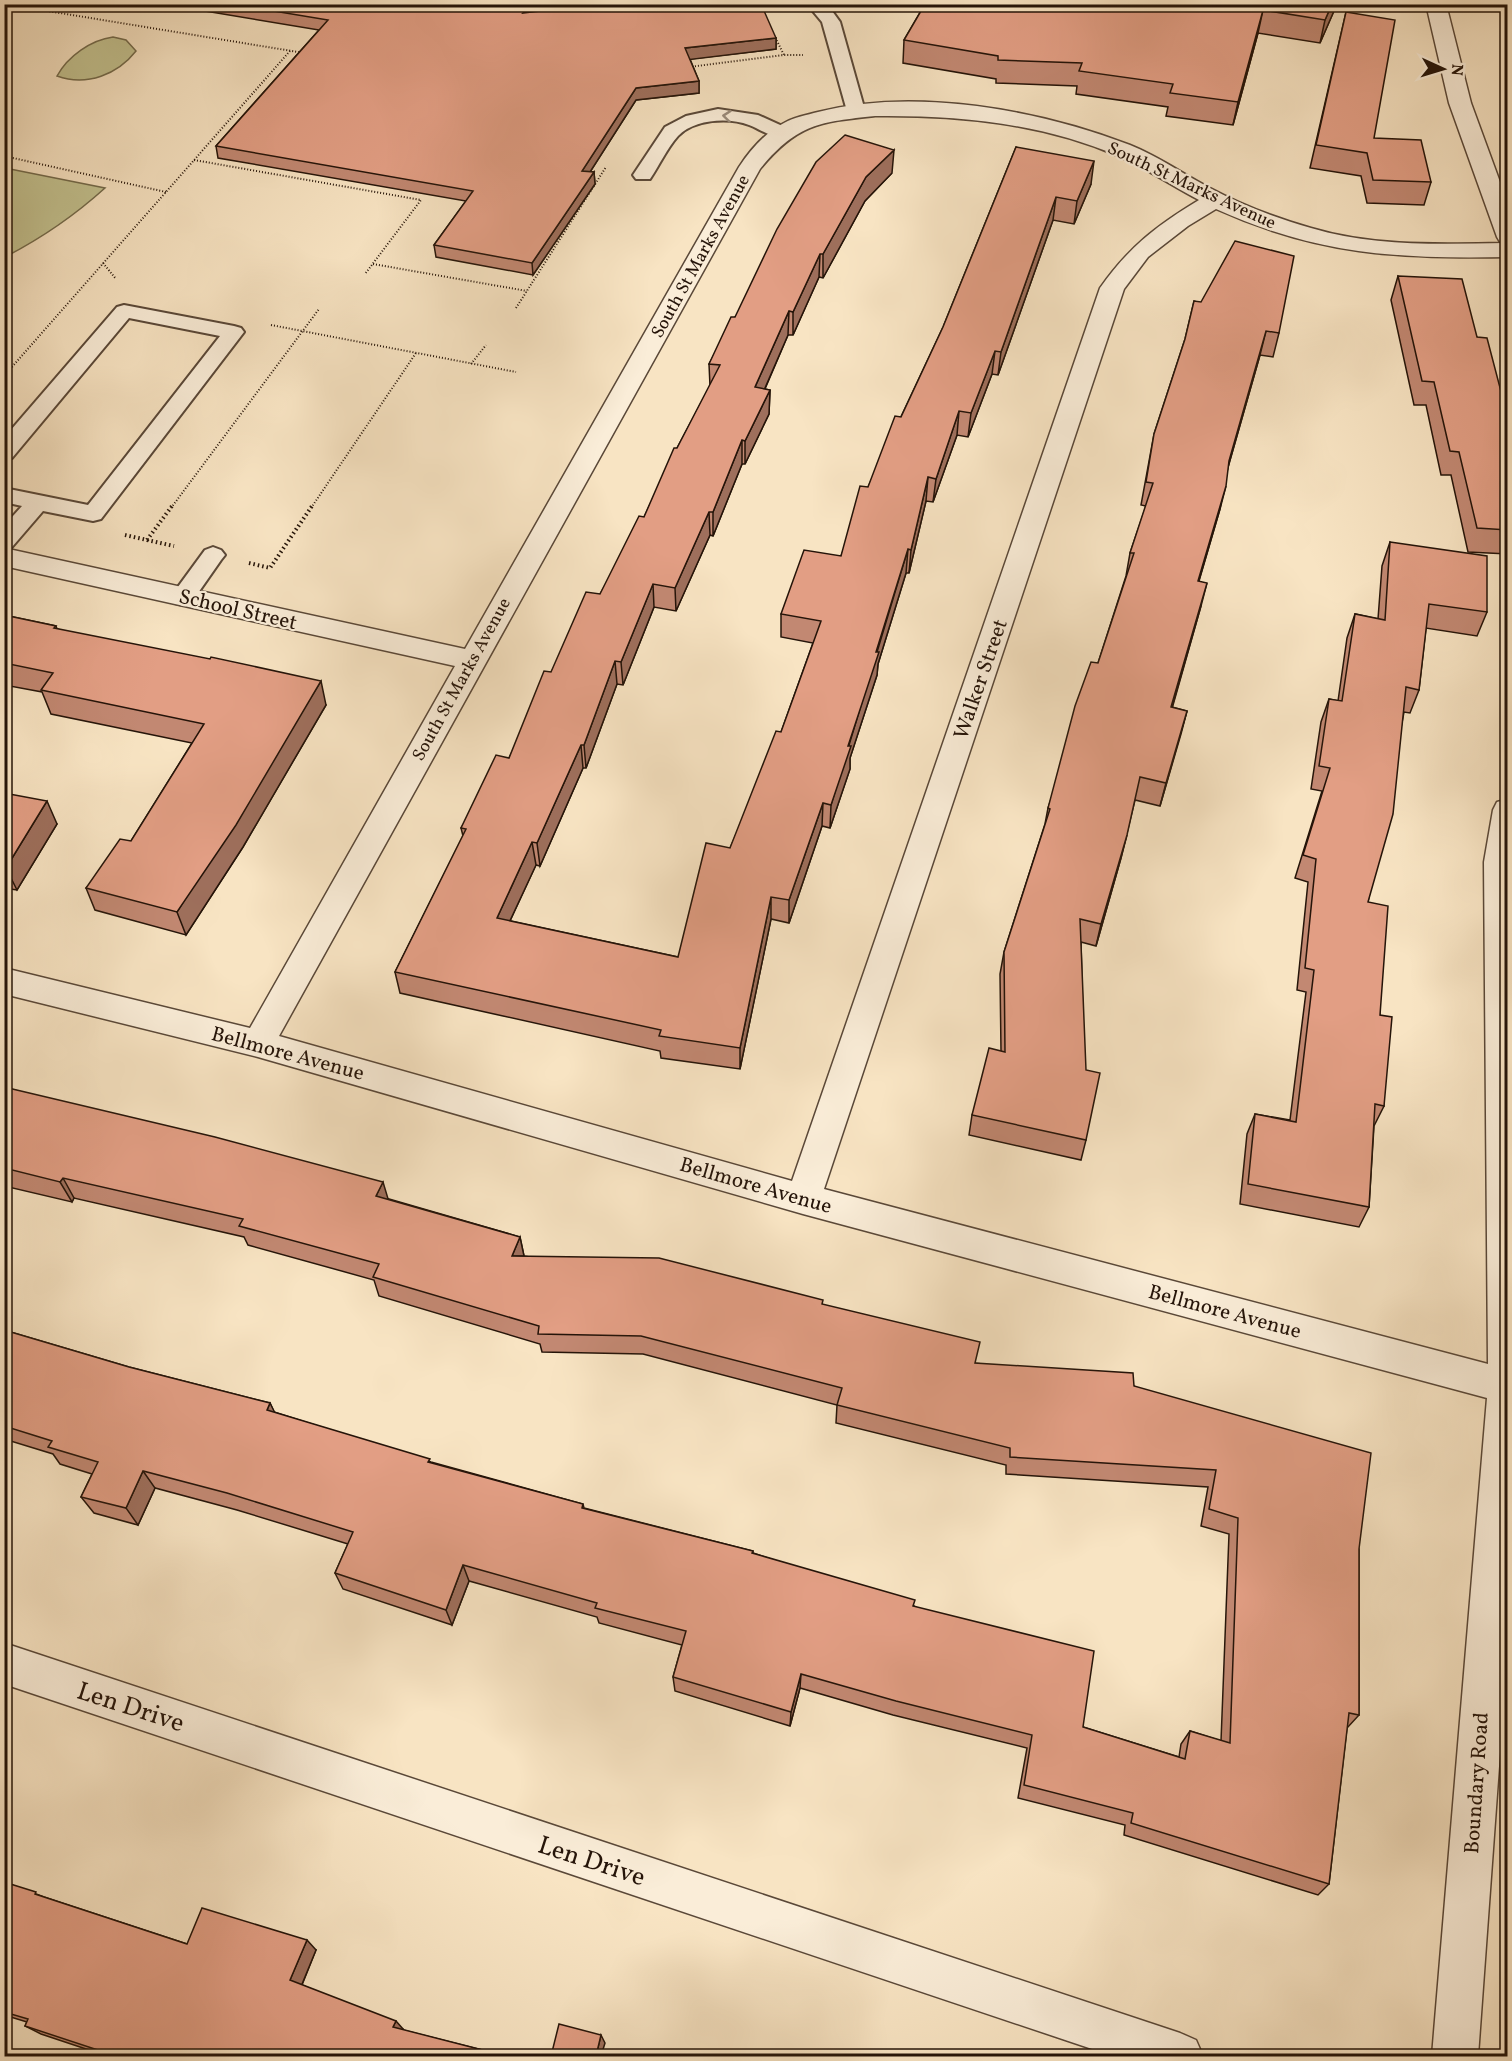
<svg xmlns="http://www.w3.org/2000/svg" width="1512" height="2061" viewBox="0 0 1512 2061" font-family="Vollkorn,serif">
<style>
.green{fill:#c3c290;stroke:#746b4c;stroke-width:1.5}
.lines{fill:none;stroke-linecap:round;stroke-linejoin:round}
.service-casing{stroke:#5a4838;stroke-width:4}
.minor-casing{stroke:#5a4838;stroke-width:3}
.tertiary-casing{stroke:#5a4838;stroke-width:3}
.path-far1{stroke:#251409;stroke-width:2;stroke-dasharray:1 2;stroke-linecap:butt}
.path{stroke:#251409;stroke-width:4;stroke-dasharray:1.5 3;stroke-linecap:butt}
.service{fill:#faedd8;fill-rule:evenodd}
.minor{fill:#faedd8;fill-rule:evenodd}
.tertiary{fill:#faedd8;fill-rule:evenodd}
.wall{fill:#c28872;stroke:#251409;stroke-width:1.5}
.shaded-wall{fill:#9e6f5c;stroke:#251409;stroke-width:1.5}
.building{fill:#e29e84;stroke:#251409;stroke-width:1.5}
.oneway{stroke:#9a8b7b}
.labels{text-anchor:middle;stroke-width:4.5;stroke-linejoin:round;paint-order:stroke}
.far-street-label{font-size:18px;fill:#251409;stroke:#faedd8}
.street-label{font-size:21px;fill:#251409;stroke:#faedd8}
.near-street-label{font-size:26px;fill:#251409;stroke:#faedd8}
</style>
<rect width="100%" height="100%" fill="#f8e4c3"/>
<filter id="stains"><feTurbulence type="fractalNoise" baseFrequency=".00333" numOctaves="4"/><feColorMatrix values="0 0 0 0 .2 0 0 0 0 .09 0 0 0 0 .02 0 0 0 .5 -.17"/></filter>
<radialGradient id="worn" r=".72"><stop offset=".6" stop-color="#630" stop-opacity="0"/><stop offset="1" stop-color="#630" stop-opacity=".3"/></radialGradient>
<g class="green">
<path d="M113,37L126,40L136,51C118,74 87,87 57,76C68,56 91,40 113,37Z"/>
<path d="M5,168L105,188C74,216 42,238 5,257Z"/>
</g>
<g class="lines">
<g class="service-casing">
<g id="service">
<path d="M807,4H827L840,22L865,111L863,115H849L847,111L822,22Z"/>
<path d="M718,109L758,115L789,129L791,133L789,137C774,140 762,130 749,125C729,117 694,119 678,136C667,148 659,166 650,179H636L633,175L665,127L686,116Z"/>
<path d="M124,305L234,326L241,328L244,332L101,519L93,521L43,511L12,547L4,549V526L22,506L4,502V488L88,505L220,336L129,318L12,458L4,460V438L117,307Z"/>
<path d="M213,547L221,550L225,555L221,560L191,603L183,605L175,603L171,597L175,591L205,550Z"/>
</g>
</g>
<g class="minor-casing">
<g id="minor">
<path d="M1426,4H1446L1471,103L1508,204V257C1398,259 1318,255 1216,209L1188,226L1148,257L1124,289L824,1189L1488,1364L1484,862L1493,810L1497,802L1508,799V1642L1478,2056H1432L1487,1398L803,1214L258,1057L4,994V968L250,1028L455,666L4,566V548L465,649L739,167C750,150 766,132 784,123C794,117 807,115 818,112C915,87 1039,110 1130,145C1158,156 1183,174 1210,188C1242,205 1276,218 1311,228C1374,247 1440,244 1505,243L1500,242L1497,237L1449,103ZM875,116C957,115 1042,123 1118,156C1146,168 1172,186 1199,200C1156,226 1129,247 1100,288L792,1181L279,1036L760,169C797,124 819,122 875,116Z"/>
<path d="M4,1643L1180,2033L1196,2040L1203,2056H1113L4,1684Z"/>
</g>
</g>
<g class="tertiary-casing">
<path id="tertiary" d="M1508,1369V1403H1507L1494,1398L1488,1386L1494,1374Z"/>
</g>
<g class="path-far1">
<path d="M5,4L304,53"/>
<path d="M774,35L784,55"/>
<path d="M689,67L784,55H803"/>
<path d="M4,156L166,192"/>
<path d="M194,160L421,200L365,274"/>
<path d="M103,263L116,279"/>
<path d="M373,264L527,291"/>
<path d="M516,308L606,167"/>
<path d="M271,325L516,372"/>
<path d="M471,364L486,345"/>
<path d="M4,376L290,51"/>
<path d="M171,508L319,309"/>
<path d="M311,508L416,353"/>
</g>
<g class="path">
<path d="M125,535L147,540L172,506"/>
<path d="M147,540L174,546"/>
<path d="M249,563L270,568L312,506"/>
</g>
<use href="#service" class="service"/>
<use href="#minor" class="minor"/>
<use href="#tertiary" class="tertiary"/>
</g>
<g class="wall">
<path d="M163,4H544L537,12L776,38V49L690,59L699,81V93L636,100L590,172H594L595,184L533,275L436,257L434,245L466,201L218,158L216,146L319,30Z"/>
<path d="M925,4H1337L1320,43L1258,33L1233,125L1166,116L1168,107L1076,94L1077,86L996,83V79L903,63L904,40Z"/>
<path d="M1346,12L1374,138L1431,182L1424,205L1367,203L1361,176L1310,168Z"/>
<path d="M1016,147L1091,184L1074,224L1053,220L998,375L992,374L968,437L957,435L933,502L926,501L909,573H906L878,664L877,675L850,758V769L830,828L822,826L789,923L771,919L740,1069L661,1058L660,1051L400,993L395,972L463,836L461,828L509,758L551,672L600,594L644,517L677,448L710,386L709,364L735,317L892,173L865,201L823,278L819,277L793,335H788L765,389L770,390L769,414L745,464H742L713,536L710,535L676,611L654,607L623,685L617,684L586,768H583L540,866L536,865L510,921L678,957L730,848L781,732L813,643L781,637V614L841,556L868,487L943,327Z"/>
<path d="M1398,276L1477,337L1504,403H1508V554L1468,552L1451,475H1441L1426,405H1414L1391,300Z"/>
<path d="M1194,301L1279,333L1273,357L1260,355L1228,467L1220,509L1199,581L1201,606L1172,707L1187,711L1160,806L1135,800L1121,858L1096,946L1081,942L1086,1140L1081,1160L969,1135L972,1115L1001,1051L1000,974L1004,952L1045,824L1048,808L1098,663L1126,576L1130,553L1146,506L1141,505L1154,434L1185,339Z"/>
<path d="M1390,542L1487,612L1477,636L1426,628L1419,690L1410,713L1404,712L1368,902L1380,1015L1384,1106L1374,1126L1369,1207L1359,1227L1240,1204L1247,1134L1255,1114L1290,1120L1306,992L1297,990L1308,882L1295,878L1322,791L1311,789L1321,722L1329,699L1338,701L1347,638L1355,614L1378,619L1382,566Z"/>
<path d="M4,615L56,626L57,629L326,705L243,847L186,935L95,910L86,888L131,841L192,743L51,714L42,692L4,685Z"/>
<path d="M4,793L57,824L17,890L4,888Z"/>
<path d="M4,1087L520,1237L524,1256L822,1305L975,1363L1134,1386L1359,1549V1715L1347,1728L1329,1884L1318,1895L1124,1835L1125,1825L1018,1798L1027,1748L893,1715L800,1688L790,1726L675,1691L673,1677L682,1645L599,1623L597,1617L469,1581L452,1625L343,1589L335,1573L348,1544L237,1510L155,1488L138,1525L94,1513L81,1497L92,1474L60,1464L53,1454L4,1439V1330L129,1367L270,1403L274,1412L431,1462L583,1504L584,1508L753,1551V1553L914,1606L1083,1727L1179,1757L1181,1744L1190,1731L1221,1741L1229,1534L1201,1526L1208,1487L1006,1474V1465L836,1423L837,1405L643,1354L542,1352L540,1344L379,1296L374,1280L248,1245L244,1237L74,1198L72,1202L4,1186Z"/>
<path d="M4,1882L44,1897L187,1944L316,1950L302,1985L403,2029V2030L506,2056H107L41,2034L25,2026L27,2022L4,2015Z"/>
</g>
<g class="shaded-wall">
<path d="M531,4H544L524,25L523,13Z"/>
<path d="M1332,4H1337L1320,43L1325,20Z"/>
<path d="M1263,10L1258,33L1233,125L1238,102Z"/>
<path d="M776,38V49L686,60L685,48Z"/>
<path d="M699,81V93L636,100L583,183L582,171L636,88Z"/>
<path d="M894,150L892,173L865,201L823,278V254L866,177Z"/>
<path d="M1094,161L1091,184L1074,224L1077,201Z"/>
<path d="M594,172L595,184L533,275L532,263Z"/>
<path d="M1056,197L1053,220L998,375L1001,352Z"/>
<path d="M820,254L819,277L793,335V312Z"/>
<path d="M789,311L788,335L755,411V387Z"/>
<path d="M1266,331L1260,355L1223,485L1229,461Z"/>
<path d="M995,351L992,374L968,437L971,413Z"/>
<path d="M770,390L769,414L745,464V441Z"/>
<path d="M959,411L957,435L933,502L936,479Z"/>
<path d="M742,440V464L713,536V512Z"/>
<path d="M928,477L926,501L909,573L911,550Z"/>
<path d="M1226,486L1220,509L1192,604L1198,581Z"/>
<path d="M709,512L710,535L676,611L675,588Z"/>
<path d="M908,549L906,573L878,664L877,675L850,758V769L830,828L831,805Z"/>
<path d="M1207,583L1201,606L1166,730L1171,707Z"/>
<path d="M653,584L654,607L623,685L621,662Z"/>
<path d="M615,661L617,684L586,768L584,745Z"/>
<path d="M321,681L326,705L243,847L186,935L177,912Z"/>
<path d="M1187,711L1181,734L1160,806L1166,783Z"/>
<path d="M581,745L583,768L540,866L537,843Z"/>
<path d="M47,801L57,824L17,890L6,868Z"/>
<path d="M823,803L822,826L789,923V900Z"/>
<path d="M1127,835L1121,858L1096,946L1101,924Z"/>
<path d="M532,842L536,865L501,940L497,918Z"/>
<path d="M771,897V919L740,1069V1048Z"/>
<path d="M63,1178L74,1198L72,1202L60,1182Z"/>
<path d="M383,1182L389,1202L376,1196Z"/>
<path d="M520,1237L524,1256H512Z"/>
<path d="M270,1403L279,1421L267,1410Z"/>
<path d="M143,1471L155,1488L138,1525L126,1508Z"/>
<path d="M463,1565L469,1581L452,1625L446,1610Z"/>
<path d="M801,1674L800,1688L790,1726L791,1712Z"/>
<path d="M307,1940L316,1950L300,1989L290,1980Z"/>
<path d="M396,2021L403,2029L401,2036L393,2027Z"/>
<path d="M601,2035L605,2043L601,2056H596Z"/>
</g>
<g class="building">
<path d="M232,4H531L523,13L600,4H761L776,38L685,48L699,81L636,88L582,171L594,172L532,263L434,245L473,191L216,146L328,20Z"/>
<path d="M925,4H1332L1325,20L1263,10L1238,102L1170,93L1173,84L1079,71L1082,63L998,60V56L904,40Z"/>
<path d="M1346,12L1395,20L1374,138L1421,140L1431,182L1373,180L1367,153L1316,145Z"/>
<path d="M845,135L894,150L866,177L823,254H820L793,312L789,311L755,387L770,390L745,441L742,440L713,512H709L675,588L653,584L621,662L615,661L584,745H581L537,843L532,842L497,918L678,957L706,843L730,848L776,731L781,732L821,621L781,614L804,550L841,556L860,486L868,487L895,416L901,417L943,327L1016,147L1094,161L1077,201L1056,197L1001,352L995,351L971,413L959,411L936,479L928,477L911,550L908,549L876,652H879L848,746H851L831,805L823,803L789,900L771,897L740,1048L659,1036L661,1030L395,972L466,829L461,828L496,755L509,758L544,671L551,672L586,592L600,594L639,516L644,517L674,448H677L720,365L709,364L731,317H735L777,229L816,162Z"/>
<path d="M1235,241L1294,256L1279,333L1266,331L1229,461L1226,486L1198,581L1207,583L1171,707L1187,711L1166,783L1140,777L1127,835L1101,924L1080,919L1086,1070L1100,1073L1086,1140L972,1115L989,1048L1005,1052L1004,952L1050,809L1048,808L1075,706L1091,662L1098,663L1134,553H1130L1153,483L1146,482L1154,434L1185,339L1194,301L1201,302Z"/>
<path d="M1398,276L1462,279L1477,337L1487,338L1504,403H1508V530L1477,528L1459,452L1450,451L1434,382L1422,381Z"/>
<path d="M1390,542L1487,556V612L1429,604L1419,690L1406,687L1393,814L1368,902L1388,906L1380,1015L1392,1017L1384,1106L1375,1104L1369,1207L1248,1184L1255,1114L1296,1122L1314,970L1305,968L1316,859L1303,855L1330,768L1319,766L1329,699L1342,701L1355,614L1385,620Z"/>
<path d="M4,615L56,626L54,628L210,659L211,657L321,681L236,825L177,912L86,888L120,839L131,841L204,724L41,690L53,673L4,663Z"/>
<path d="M4,793L47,801L6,868H4Z"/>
<path d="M4,1087L215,1137L383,1182L376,1196L520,1237L512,1256L659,1258L823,1300L822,1304L980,1342L975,1363L1133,1373L1134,1386L1371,1453L1359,1549V1715L1349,1713L1329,1884L1131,1823L1133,1813L1024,1785L1032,1735L896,1701L801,1674L791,1712L673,1677L686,1631L595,1608L597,1603L463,1565L446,1610L335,1573L353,1532L227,1493L143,1471L126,1508L81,1497L98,1462L48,1447L52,1441L4,1426V1330L129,1367L270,1403L267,1410L430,1459L428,1462L583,1504L582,1508L753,1551L752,1553L915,1600L913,1606L1094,1651L1083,1727L1185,1759L1190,1731L1230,1743L1238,1518L1209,1509L1216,1470L1010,1457V1448L837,1405L842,1388L641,1336L538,1334L539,1326L373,1277L379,1264L239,1226L243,1219L63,1178L60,1182L4,1168Z"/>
<path d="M4,1882L36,1892L35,1894L187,1944L202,1908L307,1940L290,1980L396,2021L393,2027L506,2056H116L25,2026L28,2019L4,2012Z"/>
<path d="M559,2024L601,2035L596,2056H551Z"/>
</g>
<defs><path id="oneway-chevron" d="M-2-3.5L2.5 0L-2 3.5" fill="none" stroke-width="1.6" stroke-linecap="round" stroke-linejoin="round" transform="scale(1.5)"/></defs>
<use class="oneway" href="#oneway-chevron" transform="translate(727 116) rotate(-174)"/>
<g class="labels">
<g class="far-street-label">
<text transform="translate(1192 185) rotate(25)" y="6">South St Marks Avenue</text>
<text transform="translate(700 256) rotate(-61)" y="6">South St Marks Avenue</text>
<text transform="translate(461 679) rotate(-61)" y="6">South St Marks Avenue</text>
</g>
<g class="street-label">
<text transform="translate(238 609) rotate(13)" y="7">School Street</text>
<text transform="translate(980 679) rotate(-71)" y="7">Walker Street</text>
<text transform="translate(288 1053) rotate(15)" y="7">Bellmore Avenue</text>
<text transform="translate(756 1185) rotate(16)" y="7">Bellmore Avenue</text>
<text transform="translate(1225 1311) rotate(15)" y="7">Bellmore Avenue</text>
<text transform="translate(1476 1783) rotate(-86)" y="7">Boundary Road</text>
</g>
<g class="near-street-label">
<text transform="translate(131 1706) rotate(18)" y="9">Len Drive</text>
<text transform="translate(592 1860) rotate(18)" y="9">Len Drive</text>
</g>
</g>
<rect width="1512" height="2061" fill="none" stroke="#f8e4c3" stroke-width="24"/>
<rect x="6" y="6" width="1500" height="2049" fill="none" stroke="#251409" stroke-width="3"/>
<rect x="12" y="12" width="1488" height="2037" fill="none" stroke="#251409" stroke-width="1.5"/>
<g transform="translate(1443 69) rotate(94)" stroke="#faedd8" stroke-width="4.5" paint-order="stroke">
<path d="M0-4.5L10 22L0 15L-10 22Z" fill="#251409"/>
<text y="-9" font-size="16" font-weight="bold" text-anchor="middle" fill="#251409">N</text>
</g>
<rect width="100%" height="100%" filter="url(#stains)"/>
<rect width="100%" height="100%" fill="url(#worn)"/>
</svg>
